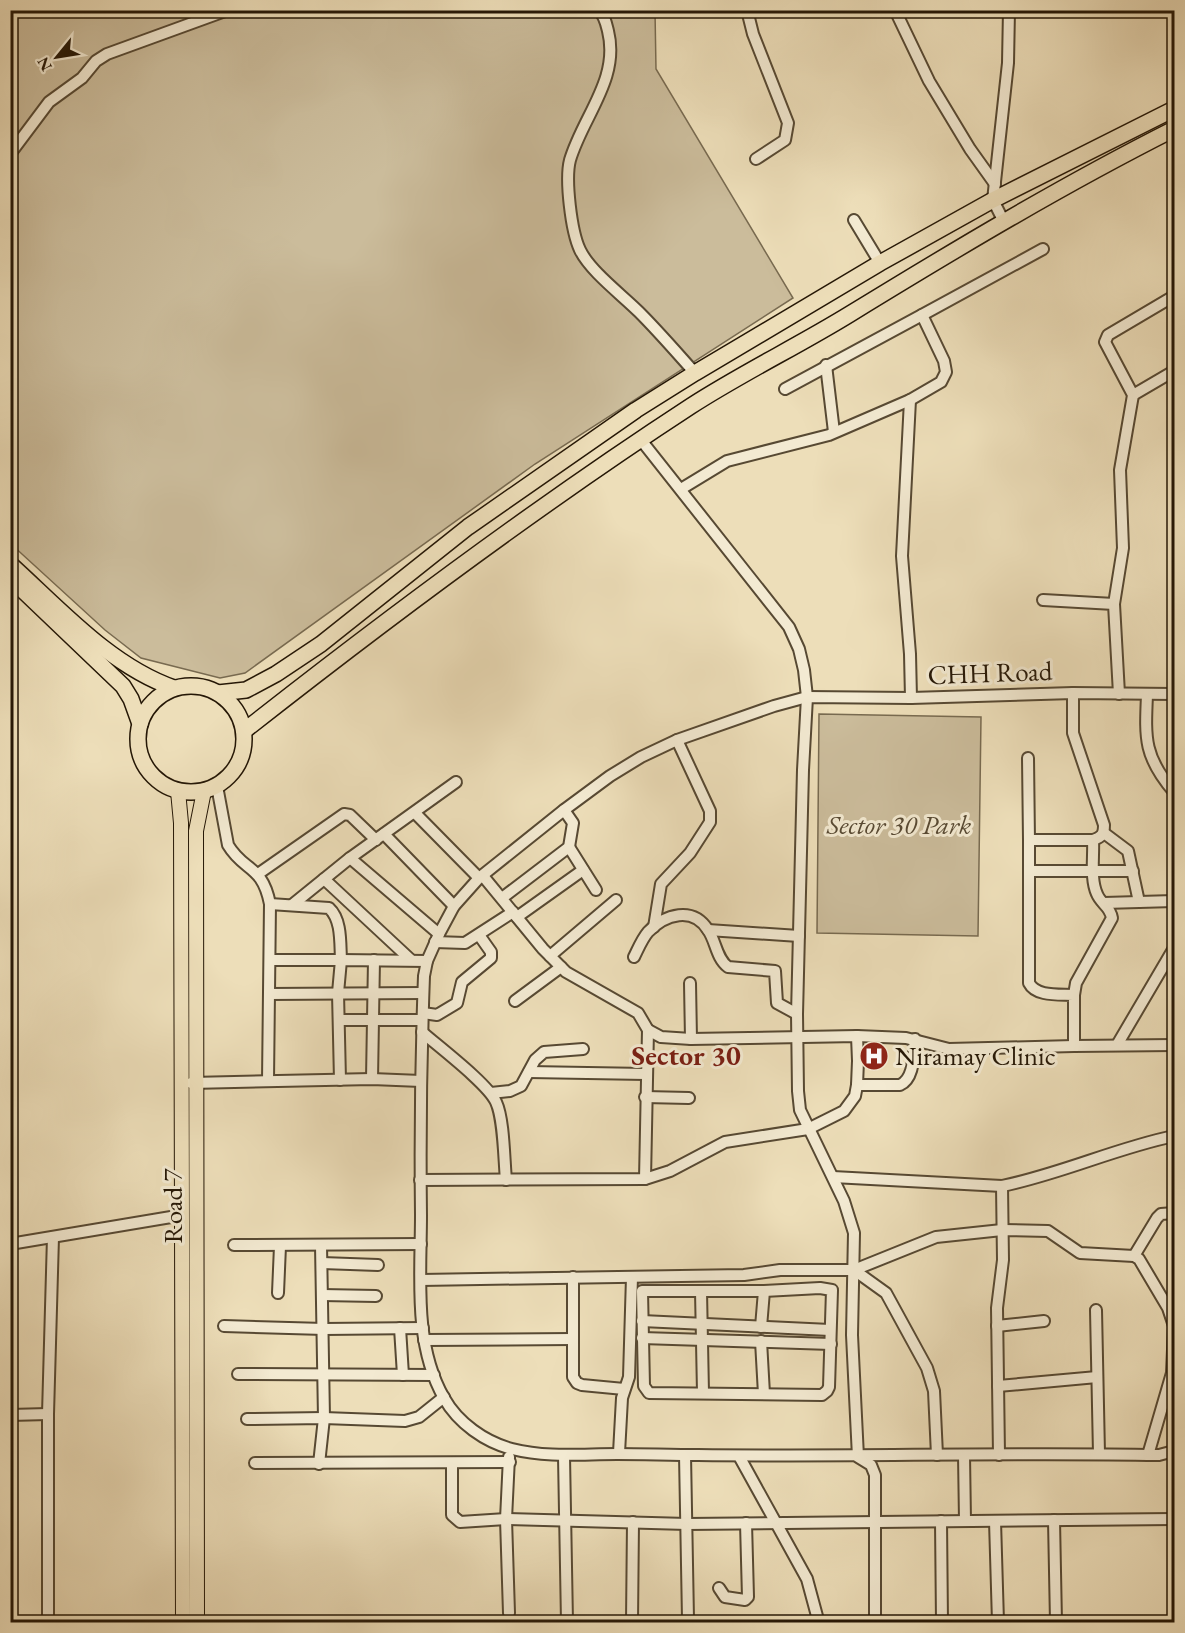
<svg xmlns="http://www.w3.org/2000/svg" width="1185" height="1633" viewBox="0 0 1185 1633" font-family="'EB Garamond',serif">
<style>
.green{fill:#cbbc9b;stroke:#786a50;stroke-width:1.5}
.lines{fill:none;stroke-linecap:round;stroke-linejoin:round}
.minor-casing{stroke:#574933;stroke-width:14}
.major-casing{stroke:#251706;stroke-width:16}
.highway-casing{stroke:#251706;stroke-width:18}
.minor{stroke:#f3ead2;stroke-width:10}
.major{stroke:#eddeb9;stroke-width:14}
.highway{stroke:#eddeb9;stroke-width:15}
.labels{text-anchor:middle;stroke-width:6;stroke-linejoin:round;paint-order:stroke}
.street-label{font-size:27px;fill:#251706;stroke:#f3ead2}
.park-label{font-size:27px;font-style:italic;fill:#574933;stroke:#f3ead2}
.poi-label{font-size:27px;fill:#251706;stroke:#f3ead2;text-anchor:start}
.neighbourhood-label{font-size:28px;font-weight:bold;fill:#7a1f14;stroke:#f3ead2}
</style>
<rect width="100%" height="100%" fill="#eddeb9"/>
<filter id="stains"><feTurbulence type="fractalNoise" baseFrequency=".00333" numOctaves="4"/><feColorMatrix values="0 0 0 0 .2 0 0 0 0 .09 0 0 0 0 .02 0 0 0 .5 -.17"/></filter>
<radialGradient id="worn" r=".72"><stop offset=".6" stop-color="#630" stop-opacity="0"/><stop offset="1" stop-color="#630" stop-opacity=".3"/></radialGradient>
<g class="green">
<path d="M10,11H655L656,69L793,298L535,464L245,673L220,678L141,658L105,630L11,544Z"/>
<path d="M819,714L981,717L978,936L817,933Z"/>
</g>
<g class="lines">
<g class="minor-casing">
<g id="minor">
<path d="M599,10C605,17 606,23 608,31C620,79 583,116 570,160C565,179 571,231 580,250C590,271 622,295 639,312C659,332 677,353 695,373"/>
<path d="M747,10L753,34L788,123L785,140L756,159"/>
<path d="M895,10L929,81L970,149L995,184"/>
<path d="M10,154L49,102L82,78L96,61L107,54L228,10"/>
<path d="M854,220L880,263"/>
<path d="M1004,222L993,200L1008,63L1009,10"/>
<path d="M922,315L1043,249"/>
<path d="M826,365L834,432"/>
<path d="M1133,395L1174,371"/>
<path d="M910,400L902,556L910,654L911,698"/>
<path d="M641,440L789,627L799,649L804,670L807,697L803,770L797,1014L798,1091L800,1110L844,1201L854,1233L852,1335L858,1457L871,1465L875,1475V1622"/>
<path d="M681,489L727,461L829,435L910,400L941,382L946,372L944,361L922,315L785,389"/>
<path d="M1043,600L1114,604L1119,694"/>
<path d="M1114,604L1123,548L1120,470L1133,395L1105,342L1108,335L1174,296"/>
<path d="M1073,693V733L1104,825C1104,834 1102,837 1093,840H1029V983C1036,997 1060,994 1074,995V1046L1174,1045"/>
<path d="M1174,694L1073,693L911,698L807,697L774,706L677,740L641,757L610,776L564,810L479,878L454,906L439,934L427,961L424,976C421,1056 420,1135 421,1215C421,1275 413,1344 444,1398C458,1423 485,1442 512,1449C548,1458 581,1454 617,1454C644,1454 671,1455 698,1455C852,1457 1005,1452 1159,1455L1174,1451"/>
<path d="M1147,695C1145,739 1144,757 1174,792"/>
<path d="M1028,758L1029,840"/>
<path d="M217,786L228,845C244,872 262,864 270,904L268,1081"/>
<path d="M415,813L479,878"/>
<path d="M1104,833L1128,851L1139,902"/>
<path d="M384,834L454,906"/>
<path d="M569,847L596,890"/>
<path d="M350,858L439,934"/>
<path d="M1029,871H1133"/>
<path d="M258,874L344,814L350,815L376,840"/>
<path d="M483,876L543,949L566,972L638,1013L648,1030L645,1179"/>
<path d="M324,879L411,960"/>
<path d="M502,898L569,847L573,823L564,810"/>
<path d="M1104,903L1174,901"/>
<path d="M292,905L350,858L456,782"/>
<path d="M517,917L583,870"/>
<path d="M654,927L661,884L690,853L710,822V811L677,740"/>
<path d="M708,930L799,936"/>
<path d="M435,942L465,943L513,912"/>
<path d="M550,956L616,900"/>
<path d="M634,957C638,949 642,939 648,932C665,914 693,906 708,930C716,941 716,958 728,967L775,971L777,1003L797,1014"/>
<path d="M270,960H341C340,943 342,920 329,908L270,904"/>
<path d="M690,983L691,1039"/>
<path d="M269,994L423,993"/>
<path d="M1074,995L1076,983L1112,918C1110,906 1101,904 1097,894C1090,879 1094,856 1093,840"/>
<path d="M515,1001L561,967"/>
<path d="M423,1013L437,1015L457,1003L462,982L491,958V952L479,935"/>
<path d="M339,1020H422"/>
<path d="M648,1030L661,1037L691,1039L857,1036L906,1038L949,1049L1074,1046"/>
<path d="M422,1032C439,1047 488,1084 496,1102C504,1119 504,1159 506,1180"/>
<path d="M1117,1045L1174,948"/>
<path d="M529,1072L646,1074"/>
<path d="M372,1079L374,960"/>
<path d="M340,1080L338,993L341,960L427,961"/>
<path d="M191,1083L372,1079L421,1081"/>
<path d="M857,1085H900C915,1078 913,1054 915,1039"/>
<path d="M491,1093L510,1091L521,1086L535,1060L544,1052L583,1049"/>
<path d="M645,1097L689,1098"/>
<path d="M833,1177L1002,1186C1061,1174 1116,1148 1174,1136"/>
<path d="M420,1180L645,1179L670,1171L725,1142L808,1129L844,1111L855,1096L857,1085L858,1061L857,1036"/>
<path d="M10,1244L183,1215"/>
<path d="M234,1245L421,1244"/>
<path d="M1134,1256L1157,1218L1161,1214L1174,1213"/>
<path d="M322,1263L378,1265"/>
<path d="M854,1270L886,1293L927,1368L934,1391L937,1455"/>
<path d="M573,1277V1377L577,1383L582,1385L624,1389"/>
<path d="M421,1280L744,1275L780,1270H854L936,1237L1002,1230L1048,1231L1080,1253L1134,1256L1139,1259L1168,1308L1174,1326L1172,1373L1148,1455"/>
<path d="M820,1288L832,1290L829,1387L827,1391L822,1395L649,1393L644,1386L642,1291H764Z"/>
<path d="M701,1291L703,1393"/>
<path d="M278,1293L280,1246"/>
<path d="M322,1295L376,1296"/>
<path d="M1096,1310L1099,1454"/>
<path d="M642,1321L830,1330"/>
<path d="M224,1326L324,1329L423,1328"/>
<path d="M997,1326L1044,1321"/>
<path d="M761,1327L764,1291"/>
<path d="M400,1328L403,1375"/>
<path d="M642,1338L831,1344"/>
<path d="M424,1340L573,1339"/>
<path d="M761,1341L764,1394"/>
<path d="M238,1374L434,1375"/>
<path d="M998,1386L1097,1377"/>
<path d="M10,1415L48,1414"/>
<path d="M247,1419L324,1418L405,1421L419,1417L444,1397"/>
<path d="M619,1453L622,1398L629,1377L632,1277"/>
<path d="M685,1455L688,1619"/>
<path d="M964,1455L965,1521"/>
<path d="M999,1455L997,1308L1003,1260L1002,1186"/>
<path d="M564,1456L567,1622"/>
<path d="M739,1456L807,1579L817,1616"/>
<path d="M255,1463L510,1462"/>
<path d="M452,1463V1515L460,1522L506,1519L687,1524L1174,1519"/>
<path d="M319,1464L324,1418L321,1245"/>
<path d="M1054,1520L1056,1622"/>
<path d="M941,1521L942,1622"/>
<path d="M995,1521L998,1622"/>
<path d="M719,1588L725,1597L745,1600L748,1597L746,1523"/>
<path d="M509,1613L506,1519L509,1457"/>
<path d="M48,1622V1414L53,1237"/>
<path d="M632,1622L633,1522"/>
</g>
</g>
<g class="major-casing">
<g id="major">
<path d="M178,791L181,823L183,1622"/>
<path d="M197,1622L196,831L204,791"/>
</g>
</g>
<g class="highway-casing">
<g id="highway">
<path d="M10,564C59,608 110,666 174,688"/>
<path d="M10,578L123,686L131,699L140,724"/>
<circle cx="191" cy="739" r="53"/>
<path d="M218,693L246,690L276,674L321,644L468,527L636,410L695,373L880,263L993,200L1174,109"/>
<path d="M244,731C389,617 536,507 691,406C742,373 798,346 850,314C956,249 1063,185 1174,129"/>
</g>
</g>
<use href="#minor" class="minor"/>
<use href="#major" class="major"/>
<use href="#highway" class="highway"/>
</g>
<defs>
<g id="hospital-disc" transform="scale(1.5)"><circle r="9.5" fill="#8f2418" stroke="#f3ead2"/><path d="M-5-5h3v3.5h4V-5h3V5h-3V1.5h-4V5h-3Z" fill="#fff"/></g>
</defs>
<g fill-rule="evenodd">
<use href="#hospital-disc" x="874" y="1056"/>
</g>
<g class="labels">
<g class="street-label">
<text transform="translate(990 673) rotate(-2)" y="9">CHH Road</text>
<text transform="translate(173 1206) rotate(-90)" y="9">Road 7</text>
</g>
<g class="park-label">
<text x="899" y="834">Sector 30 Park</text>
</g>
<g class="poi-label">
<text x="895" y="1065">Niramay Clinic</text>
</g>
<g class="neighbourhood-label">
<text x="686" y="1065">Sector 30</text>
</g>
</g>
<rect width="1185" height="1633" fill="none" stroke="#eddeb9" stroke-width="36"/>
<rect x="12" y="12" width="1161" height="1609" fill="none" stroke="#251706" stroke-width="3"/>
<rect x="18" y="18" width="1149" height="1597" fill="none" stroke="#251706" stroke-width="1.5"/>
<g transform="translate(57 57) rotate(240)" stroke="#f3ead2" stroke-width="4.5" paint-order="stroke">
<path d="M0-4.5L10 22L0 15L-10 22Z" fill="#251706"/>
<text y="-9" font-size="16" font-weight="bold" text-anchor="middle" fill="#251706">N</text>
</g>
<rect width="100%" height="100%" filter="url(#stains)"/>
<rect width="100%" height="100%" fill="url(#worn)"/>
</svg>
